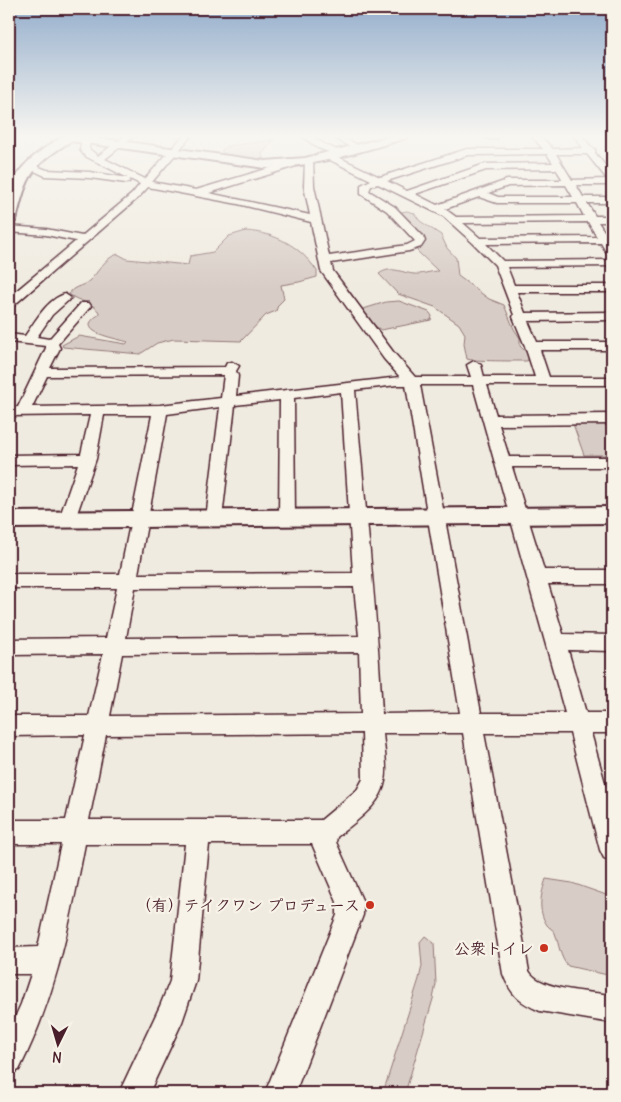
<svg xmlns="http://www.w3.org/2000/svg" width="621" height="1102" viewBox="0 0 621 1102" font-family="Delius,'Klee One',sans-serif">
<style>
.green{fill:#d8cdc6;stroke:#917678}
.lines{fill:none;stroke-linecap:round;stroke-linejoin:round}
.street-casing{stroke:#4a1f2b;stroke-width:3}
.secondary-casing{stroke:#4a1f2b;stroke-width:4}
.street{fill:#f7f3e8;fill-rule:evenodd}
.secondary{fill:#f7f3e8;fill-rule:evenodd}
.poi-dot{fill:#c8321e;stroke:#f7f3e8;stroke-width:2}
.labels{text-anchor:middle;stroke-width:4.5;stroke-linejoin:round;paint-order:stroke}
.near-poi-label{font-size:16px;font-weight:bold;fill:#4a1f2b;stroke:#f7f3e8;text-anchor:end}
</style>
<rect width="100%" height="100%" fill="#f0ebe0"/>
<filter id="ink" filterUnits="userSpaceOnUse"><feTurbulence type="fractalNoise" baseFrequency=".02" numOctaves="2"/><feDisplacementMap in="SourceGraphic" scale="10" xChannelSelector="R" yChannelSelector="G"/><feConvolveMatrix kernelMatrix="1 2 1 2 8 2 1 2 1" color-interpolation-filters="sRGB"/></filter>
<g filter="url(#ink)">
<g class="green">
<path d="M274,140L262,154L264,161L286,160L284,158H317L250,164L231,158L221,151L227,146Z"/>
<path d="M407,211L414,213L420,221L441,235L447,248L456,258L458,276L489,299L504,305L514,329L520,338V346L530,356L527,361C520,361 470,361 467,359L464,344L465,334L459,324L435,307L398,294L379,274C391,265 402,273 414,274C421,275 431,271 438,271L417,251L422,244L423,236L401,212Z"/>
<path d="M246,231C276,233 300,246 317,271V277L299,282L281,285L284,299L278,305L276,311L266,315L241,341L174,339L157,343L140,354L63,347L62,345L79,336L126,344L128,342C116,338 70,332 100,314C94,301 79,303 69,294C73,286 82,287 89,281C99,272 104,258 118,254L127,259L188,265L190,256L213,252L229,236Z"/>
<path d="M399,301L429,312L432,316L431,320L381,330L371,323L360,310L386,302Z"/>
<path d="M572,421H612V455H584Z"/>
<path d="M546,879L572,883L612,897V976L568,966C560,958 559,944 555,933C553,929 549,928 547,925C537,910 541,894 546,879Z"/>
<path d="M425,936L434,943L436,984L433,999L405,1093H383L419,979L422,966L420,942Z"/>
</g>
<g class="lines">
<g class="street-casing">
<g id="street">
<path d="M86,136L90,139L89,149L98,156L125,136H134L105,159L145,179L183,136H191L152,182L196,190L290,162H296V166L209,193L310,215L304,186L305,162L307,160H313L314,186L329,256L407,245L415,241L387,211L361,194V185L371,180L328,159V155H334L380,177L467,149H543L532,136H540L553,149L583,148L574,136H582L592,148L595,149V153L612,174V185H576L583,197H612V203H587L595,216H612V222H598L608,237H612V256L608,255L601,243L486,244L503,261L612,260V266L507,267L514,285H612V292H517L525,313L612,312V320L528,321L537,342H612V350H540L549,377H612V385H487L496,415L612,414V424L499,425L509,457H612V467H512L544,570H612V584H548L563,634L612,635V651L568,650L586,713H612V733H591L612,808V862L604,858L600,850L570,733H484L529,971C539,990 592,992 612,995V1023L540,1011C519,1002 511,995 503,974L463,733H383C384,747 388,768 385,781C381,806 354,822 337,837L336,842L363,902V915L295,1093H265L337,915V902L312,844H209L196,981L182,1022L149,1093H119L160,1006L170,981L185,844H85C69,926 57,994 19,1070L9,1074V1031L21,1004L31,974H9V948L38,947L61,844H9V820H66L85,735L9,736V716H89L103,654L9,655V639L106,638L117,588H9V574H120L152,415H104L96,459L75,519L73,523L67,525L61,523L59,519L78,464L9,465V455L81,454L90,415L9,416V408L18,407L46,348V346L9,342V334L25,336C35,322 47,299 65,294L71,298L52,315L37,337L49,339L51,337L81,303H89L91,306L58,344L60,348L50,368L225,367L227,363L232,362L239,366L236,371L238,376L236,396L400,377L384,359L321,271L311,222L238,204L148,187L138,198L13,306L9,307V297L76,241L46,235L9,232V226L46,229L82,236L132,194L140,184L130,179L129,182L126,183L90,178L45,176L26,167L31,164L47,170L90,172L128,178L85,156L80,150L82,139ZM547,154L553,163L485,164L407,191L387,181L468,155ZM556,154H587L607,179L572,180ZM556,169L563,180H507L437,205L415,194L486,170ZM378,184L443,216L473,243L495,265L514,315L513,317L525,346L535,377H484L481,365L474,361L467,365L471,377H415L394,353L333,271L331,263L409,251L421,247L425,241L423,236L395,207L369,191L371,186ZM566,185L573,197H498L488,193L508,186ZM479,197L497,203H577L584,216L456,217L445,209ZM588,222L597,237L480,238L463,223ZM224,375L221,398L160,405L32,407L47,376ZM397,385H406L460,713L382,714C377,606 364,498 355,390ZM420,385H473L565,713H481ZM341,392L353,573L138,574L167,414L220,407L206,518L208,522L214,524L220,522L222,518L235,405L280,400L279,518L281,522L287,524L293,522L295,518L294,398ZM354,587L359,636L126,638L135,588ZM359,652L361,714L110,716L122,654ZM362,733L363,779L357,790L321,820H89L106,735Z"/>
<path d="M302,136H311L324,144L346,154L342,157L318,148Z"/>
<path d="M331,136H341L363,148L356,150Z"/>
<path d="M484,136H500C497,140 487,140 484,136Z"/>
</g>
</g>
<g class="secondary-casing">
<g id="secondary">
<path d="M64,136H83L265,161L305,158L391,136H408L406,138C359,152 314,167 265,168L71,141C31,166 27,175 16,220L14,223L9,224C9,214 7,202 9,192C16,166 42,149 64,136Z"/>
<path d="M612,507V523L9,528V512Z"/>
</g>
</g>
<use href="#street" class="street"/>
<use href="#secondary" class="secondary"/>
</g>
</g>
<linearGradient id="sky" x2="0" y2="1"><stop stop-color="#94aecc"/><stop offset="0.47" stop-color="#f8f6f1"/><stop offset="1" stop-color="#f8f6f1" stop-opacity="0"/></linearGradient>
<rect width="621" height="290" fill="url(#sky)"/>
<g class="poi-dot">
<circle cx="370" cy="905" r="5"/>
<circle cx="544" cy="948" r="5"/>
</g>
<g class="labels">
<g class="near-poi-label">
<text x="360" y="911">（有）テイクワン プロデュース</text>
<text x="534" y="954">公衆トイレ</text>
</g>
</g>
<rect width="621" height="1102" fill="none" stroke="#f7f3e8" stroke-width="30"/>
<rect x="15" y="15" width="591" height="1072" fill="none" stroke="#4a1f2b" stroke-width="2" filter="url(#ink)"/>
<g transform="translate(58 1044) rotate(185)" stroke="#f7f3e8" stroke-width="4" paint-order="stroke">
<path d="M0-4L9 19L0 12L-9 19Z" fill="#4a1f2b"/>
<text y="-8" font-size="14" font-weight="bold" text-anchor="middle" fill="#4a1f2b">N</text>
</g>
</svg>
